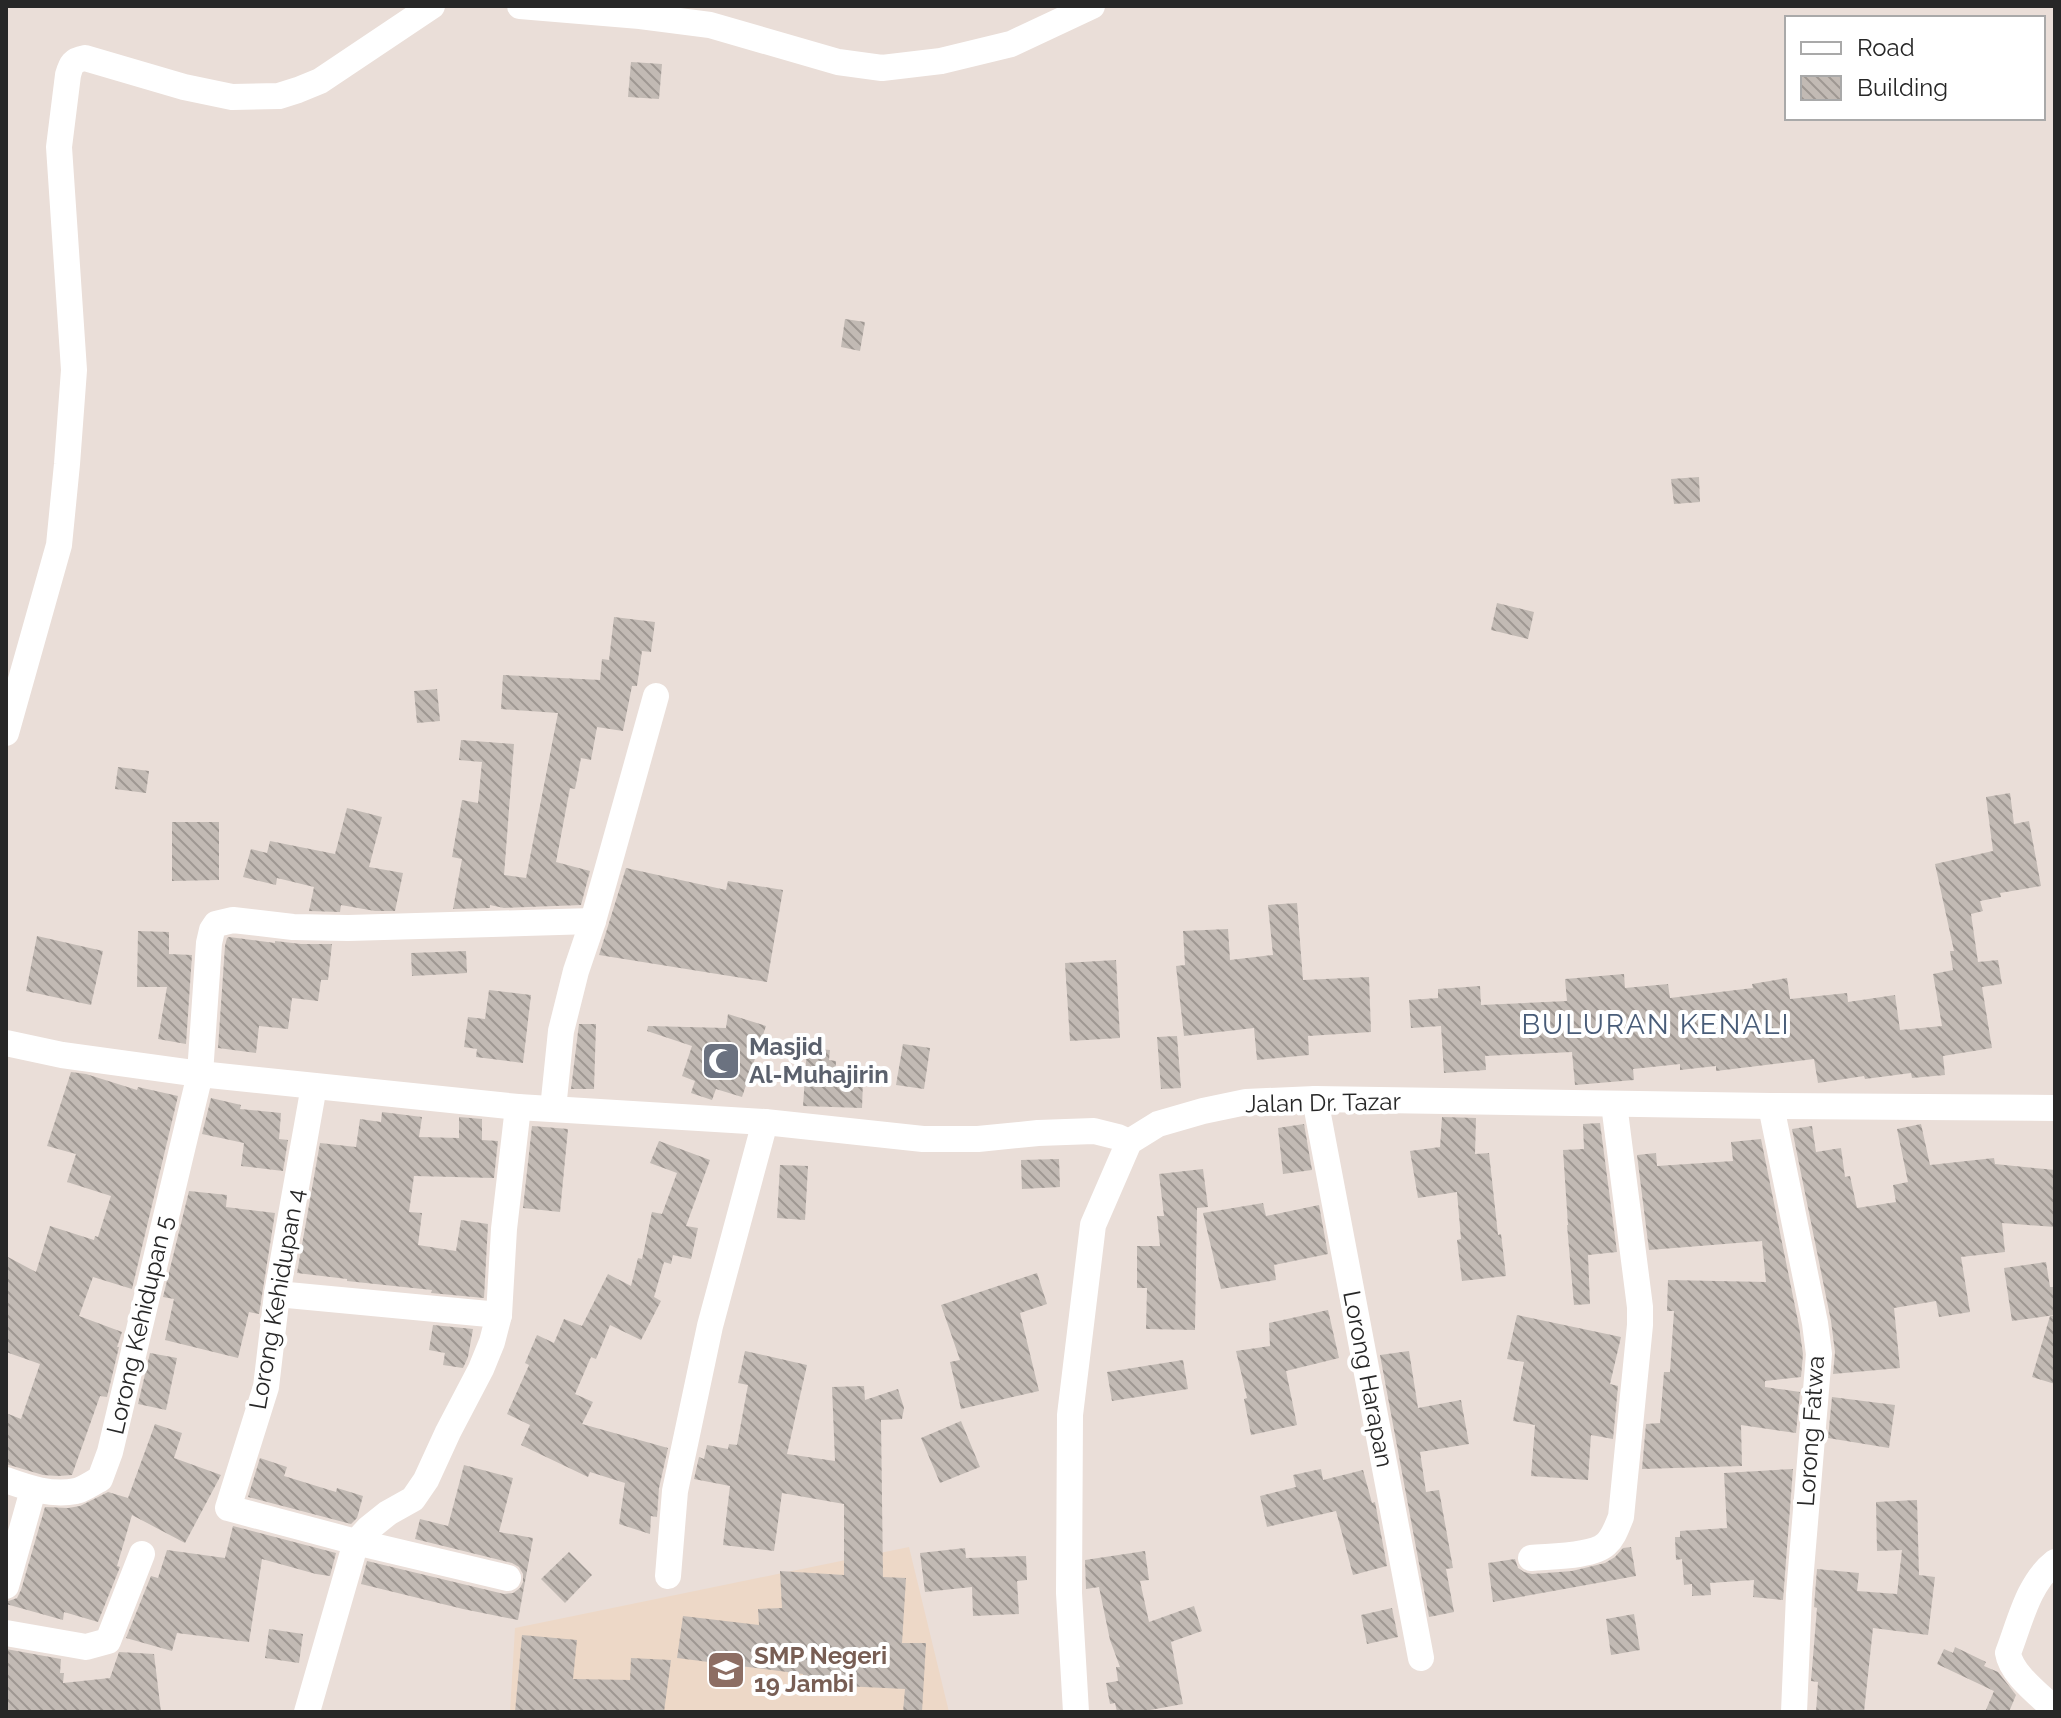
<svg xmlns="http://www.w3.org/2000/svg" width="2061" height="1718" viewBox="0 0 2061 1718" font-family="Raleway,sans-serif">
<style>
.education{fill:#edd8c7}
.building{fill:url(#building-back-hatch)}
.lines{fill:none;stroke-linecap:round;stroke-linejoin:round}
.minor{stroke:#fff;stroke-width:26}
.labels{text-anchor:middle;stroke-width:8;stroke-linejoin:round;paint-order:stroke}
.worship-label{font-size:24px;font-weight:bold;fill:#5b616d;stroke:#fff;text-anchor:start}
.street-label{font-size:24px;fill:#272727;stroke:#fff}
.education-label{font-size:24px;font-weight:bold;fill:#785e54;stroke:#fff;text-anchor:start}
.quarter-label{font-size:28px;letter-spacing:2px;fill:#485c78;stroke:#fff}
</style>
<defs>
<pattern id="building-back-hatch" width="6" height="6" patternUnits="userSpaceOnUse" patternTransform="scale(2)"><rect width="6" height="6" fill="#c2bab4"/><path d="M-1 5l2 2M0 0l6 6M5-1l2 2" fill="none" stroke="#9e9792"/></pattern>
</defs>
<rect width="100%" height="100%" fill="#eaded8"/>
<path class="education" d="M909,1547L949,1712H510L515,1628Z"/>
<g class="building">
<path d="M631,62L662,64L659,99L628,97Z"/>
<path d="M845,319L865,322L860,351L841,347Z"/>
<path d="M1699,477L1700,502L1674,504L1671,479Z"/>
<path d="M1497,603L1534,612L1528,639L1491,630Z"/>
<path d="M614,617L655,622L651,652L642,651L637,686H632L623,731L597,727L591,760L581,758L575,789L570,788L556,862L590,871L581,905L504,908L490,905V908L453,909L462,859L452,857L462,800L478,803L482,762L459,760L461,740L514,744L504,875L526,878L558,713L501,709L503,675L600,680L602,659L609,660Z"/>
<path d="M437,689L440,721L417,723L414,691Z"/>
<path d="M118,767L149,771L146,793L115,789Z"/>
<path d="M2010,793L2014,824L2029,821L2041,886L2000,893L2001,897L1980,901L1983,911L1971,914L1978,962L1998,960L2002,984L1982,987L1992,1048L1943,1056L1945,1075L1912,1078L1911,1073L1865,1079L1864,1076L1818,1083L1814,1059L1716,1071V1066L1680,1070V1064L1633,1069L1634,1080L1575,1085L1572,1052L1485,1056L1486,1070L1444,1073L1441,1026L1411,1028L1409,1000L1438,998V989L1480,986L1481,1005L1567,1001L1565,979L1624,974L1625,988L1668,984L1670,998L1753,988L1752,984L1787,978L1790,999L1847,993L1848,1002L1895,995L1900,1030L1942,1026L1933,974L1953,970L1950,951H1954L1935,864L1993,851L1986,797Z"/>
<path d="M347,808L382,817L369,867L403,873L395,911H375L341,905L340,912L309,911L314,887L277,878L276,885L243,877L251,849L267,853L270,841L335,854Z"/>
<path d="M172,822H219V880L172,881Z"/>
<path d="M626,868L726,890L728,881L783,890L767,982L599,955Z"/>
<path d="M1297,903L1303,980L1369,977L1371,1032L1308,1036L1309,1055L1257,1060L1254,1028L1184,1036L1176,966L1185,965L1183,931L1228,929L1230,960L1273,955L1268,905Z"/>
<path d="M138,931L169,932V954L192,955L186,1044L158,1039L167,987H137Z"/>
<path d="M37,936L103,951L91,1005L26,991Z"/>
<path d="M229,937L275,943V941L301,944H332L328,980H321L318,1001L292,998L288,1029L259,1026L256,1053L218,1048L225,946L227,938Z"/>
<path d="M466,951L467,973L412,976L411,953Z"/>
<path d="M1116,960L1120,1038L1070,1041L1065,963Z"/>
<path d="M489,990L531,995L523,1063L476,1057L477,1049L464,1047L468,1017L485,1019Z"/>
<path d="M728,1014L766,1026L742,1097L716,1089L712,1100L691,1093L695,1081L682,1076L692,1046L647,1031L648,1026L726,1028Z"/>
<path d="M579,1024H596L594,1089H571Z"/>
<path d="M1177,1036L1181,1088L1161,1089L1157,1037Z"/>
<path d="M903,1044L930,1048L924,1089L896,1085Z"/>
<path d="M807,1048L830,1050L829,1060L836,1061L835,1080L863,1081L862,1108L803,1106Z"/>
<path d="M71,1072L86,1074L137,1090L138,1087L178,1096L132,1289L93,1277L79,1316L122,1332L117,1347H119L107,1397L100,1396L72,1475L58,1476L43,1475L6,1464V1413L21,1419L40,1364L6,1352V1256L36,1272L50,1226L94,1240L95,1236L98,1237L111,1196L67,1182L76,1154L47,1146Z"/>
<path d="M211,1098L241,1105L240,1109L281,1113L279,1139L288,1140L283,1171L241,1166L244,1143L202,1134Z"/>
<path d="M382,1112L422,1117L419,1137L459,1138V1117L482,1119V1140L498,1141L494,1178L414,1176L409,1212L422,1213L418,1245L456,1251L461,1220L488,1224L484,1298L431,1293L432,1290L347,1281V1279L297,1273L320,1143L356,1147L360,1119L381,1122Z"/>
<path d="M1442,1117L1476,1118L1475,1154L1489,1153L1498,1235L1501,1234L1506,1276L1462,1281L1457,1240L1461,1239L1457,1192L1418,1198L1410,1151L1440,1147Z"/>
<path d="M1600,1123L1617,1252L1588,1255L1590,1304L1574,1305L1567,1225H1568L1563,1150L1584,1149L1583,1124Z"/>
<path d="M1304,1124L1312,1170L1283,1174L1278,1128Z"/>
<path d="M1921,1124L1930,1165L1994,1158L1995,1164L2055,1170V1227L2002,1223L2005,1252L1961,1257L1970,1312L1939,1317L1936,1301L1894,1308L1900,1368L1833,1374L1835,1352L1831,1321L1792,1129L1812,1126L1816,1152L1841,1148L1845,1177L1850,1176L1857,1208L1896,1202L1893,1185L1908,1182L1897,1129Z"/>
<path d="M532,1126L568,1129L560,1212L523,1208Z"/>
<path d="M1761,1139L1799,1326L1803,1354L1801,1377L1765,1381V1387L1800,1392L1796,1433L1741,1425L1742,1466L1642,1469L1646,1424L1660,1423L1664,1372H1670L1674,1311H1667L1668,1280L1766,1282L1762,1241L1649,1250L1637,1155L1656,1153L1657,1166L1733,1161L1731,1142Z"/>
<path d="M659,1141L710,1160L686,1226L698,1228L691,1259L673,1255L671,1264L664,1262L654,1297L661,1301L641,1340L610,1325L596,1359L591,1357L575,1394L593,1402L582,1424L668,1448L659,1488L657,1517L651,1516L650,1534L619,1524L625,1483L590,1472L588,1477L521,1445L530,1425L507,1414L529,1365L525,1363L537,1335L554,1343L564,1319L582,1326L608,1274L631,1286L638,1258L642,1259L652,1212L662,1214L677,1173L650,1163Z"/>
<path d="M1059,1159L1060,1187L1022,1189L1021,1160Z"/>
<path d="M780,1165L808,1166L805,1220L777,1218Z"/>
<path d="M1203,1169L1208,1207L1197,1208L1195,1330L1146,1329L1147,1288H1137V1246H1160L1157,1216H1164L1159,1174Z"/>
<path d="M189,1191L227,1195L226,1207L275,1213L259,1314L249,1312L238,1358L165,1340L174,1299L163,1297Z"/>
<path d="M1263,1203L1266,1216L1319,1205L1328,1254L1274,1265L1276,1280L1221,1289L1203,1213Z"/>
<path d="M2046,1262L2050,1287H2055V1315L2012,1321L2004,1268Z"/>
<path d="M1037,1273L1047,1304L1020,1313L1039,1391L961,1409L950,1362L960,1360L941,1305Z"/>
<path d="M1328,1310L1339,1358L1286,1371L1297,1425L1251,1435L1244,1399L1247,1398L1236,1351L1270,1346L1269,1323Z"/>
<path d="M1517,1315L1621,1337L1610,1384L1618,1386L1613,1439L1591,1435L1588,1480L1531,1476L1535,1425L1513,1421L1524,1362L1507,1359Z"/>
<path d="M2050,1316H2055V1384L2032,1377Z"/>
<path d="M433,1325L473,1329L468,1357L463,1368L443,1365L445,1353L429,1350Z"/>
<path d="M745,1351L807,1365L787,1454L835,1461L832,1387L864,1386L865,1400L898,1389L904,1408L902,1419L881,1420L883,1577L906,1578L902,1643H926L922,1712H903L905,1689L803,1684V1674L677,1658L683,1616L759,1625L758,1609L782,1608L780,1571L844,1575V1504L782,1493L774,1551L723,1545L730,1486L694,1479L699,1457L704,1459L707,1445L728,1449L729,1444L737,1445L748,1385L738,1383Z"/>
<path d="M1409,1351L1418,1408L1461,1400L1469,1444L1420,1452L1426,1492L1439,1490L1453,1568L1446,1569L1454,1612L1429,1617L1380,1355Z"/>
<path d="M150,1353L177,1358L166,1410L138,1404Z"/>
<path d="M1183,1360L1188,1389L1112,1401L1107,1372Z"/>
<path d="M1832,1397L1895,1405L1889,1448L1828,1438Z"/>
<path d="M961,1421L980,1467L940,1483L921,1438Z"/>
<path d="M155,1424L182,1433L174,1458L221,1475L185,1543L132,1515L117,1566L120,1567L98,1622L64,1612L63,1620L6,1604V1602L17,1598L21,1590L45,1507L68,1508L80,1506L108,1492L128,1498Z"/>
<path d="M260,1458L287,1467L284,1476L336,1492L337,1488L363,1496L357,1518L351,1524L248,1497Z"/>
<path d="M464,1465L513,1478L499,1532L533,1538L518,1620L463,1609L361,1584L367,1561L504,1594L513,1593L520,1588L523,1582V1574L519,1567L512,1563L415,1539L420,1519L448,1526Z"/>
<path d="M1321,1469L1323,1480L1363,1470L1372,1503L1375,1502L1387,1566L1353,1575L1336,1511L1267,1527L1260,1496L1296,1487L1293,1475Z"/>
<path d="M1793,1469L1783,1600L1753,1597L1754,1580L1710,1583L1711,1595L1692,1596V1584L1684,1585L1682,1559L1676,1560L1675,1537H1680V1531L1727,1528L1724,1473Z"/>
<path d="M1917,1500L1919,1575L1935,1577L1928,1635L1873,1628L1864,1712H1816L1818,1682L1811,1681L1817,1608L1814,1607L1817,1569L1859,1573L1857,1591L1897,1594L1902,1550L1877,1551L1876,1502Z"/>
<path d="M233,1526L336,1553L330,1576L316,1574L262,1559L249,1642L177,1633L172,1651L126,1638L151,1576L158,1578L167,1550L225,1558Z"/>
<path d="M1631,1547L1636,1576L1493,1602L1488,1563L1515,1559L1518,1568L1524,1572L1532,1574L1572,1571L1605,1563L1615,1557L1623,1548Z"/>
<path d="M965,1548L966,1558L1026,1556L1027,1580L1017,1581L1019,1614L973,1616L972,1587L925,1592L920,1553Z"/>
<path d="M1145,1551L1149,1580L1140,1581L1149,1622L1194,1606L1202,1631L1171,1642L1183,1704L1139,1712H1117L1115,1703L1110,1704L1106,1683L1118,1681L1116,1667H1120L1110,1640L1099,1587L1086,1589L1085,1560Z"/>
<path d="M569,1552L592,1575L565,1603L541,1579Z"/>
<path d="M1392,1608L1398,1637L1367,1644L1361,1615Z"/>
<path d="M1634,1614L1640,1650L1611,1655L1606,1619Z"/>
<path d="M269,1629L303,1634L299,1663L265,1658Z"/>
<path d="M522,1635L577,1640L573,1679L630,1680L631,1658L671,1660L664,1712H515Z"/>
<path d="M1955,1647L1986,1662L1984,1666L1998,1672L2016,1695L2009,1712H1985L1994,1691L1937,1664L1944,1649L1953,1653Z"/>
<path d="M6,1649L61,1659L60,1673H64L63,1683L110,1678L119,1652L154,1654L161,1712H6Z"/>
</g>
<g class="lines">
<g class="minor">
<path d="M520,6L640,16L710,25L838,62L882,68L941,61L1011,44L1092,6"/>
<path d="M6,733L59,545L67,464L74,370L59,147L68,75C71,64 73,60 85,58L184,87L232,97L279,96L298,90L320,81L432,6"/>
<path d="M6,1043L62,1055L200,1074L518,1107L765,1122L923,1139H978L1038,1133L1094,1131L1118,1137L1129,1142"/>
<path d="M314,1086L277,1294L266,1387L228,1508L356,1542L508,1578"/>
<path d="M1315,1099L1421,1658"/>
<path d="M1771,1106L1815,1323L1819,1354L1799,1594L1794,1712"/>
<path d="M553,1109L561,1031L576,971L593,921L656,696"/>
<path d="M277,1294L499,1315"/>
<path d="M6,1480C28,1488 52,1496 76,1491C84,1489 92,1483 100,1479L110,1452L200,1074L209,943L212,930L216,924L233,920L293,927L348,928L593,921"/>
<path d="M1531,1558C1549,1556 1592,1557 1606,1544C1614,1537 1617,1526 1621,1517L1640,1325V1307L1614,1104"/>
<path d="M2055,1562C2028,1583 2020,1622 2008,1653C2011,1674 2040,1695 2055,1710"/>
<path d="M668,1576L675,1491L710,1326L765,1122"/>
<path d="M6,1586L33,1490"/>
<path d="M6,1633L86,1647L108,1641L142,1554"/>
<path d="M307,1712L356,1542L368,1529L388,1513L413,1499L426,1480L448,1432L481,1369L492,1342L499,1315L504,1229L518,1107"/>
<path d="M1076,1712L1069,1593L1070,1415L1093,1225L1129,1142L1158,1124L1203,1111L1246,1102L1315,1099L1771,1106L2055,1108"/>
</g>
</g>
<defs>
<g id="mosque-square" transform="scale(2)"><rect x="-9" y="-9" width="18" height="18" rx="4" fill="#6b7280" stroke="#fff"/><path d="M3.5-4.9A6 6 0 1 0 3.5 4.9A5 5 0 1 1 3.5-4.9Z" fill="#fff"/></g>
<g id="school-square" transform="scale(2)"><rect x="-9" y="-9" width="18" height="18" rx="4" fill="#8d6e63" stroke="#fff"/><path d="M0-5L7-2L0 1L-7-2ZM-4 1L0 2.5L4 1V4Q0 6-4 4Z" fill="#fff"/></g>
</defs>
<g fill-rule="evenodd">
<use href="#mosque-square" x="721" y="1061"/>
<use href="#school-square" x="726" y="1670"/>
</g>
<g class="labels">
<g class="worship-label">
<text x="749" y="1055">Masjid<tspan x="749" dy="28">Al-Muhajirin</tspan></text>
</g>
<g class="street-label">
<text transform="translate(1323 1103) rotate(-1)" y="8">Jalan Dr. Tazar</text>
<text transform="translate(277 1299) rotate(-80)" y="8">Lorong Kehidupan 4</text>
<text transform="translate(140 1325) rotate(-77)" y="8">Lorong Kehidupan 5</text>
<text transform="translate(1368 1379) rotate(79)" y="8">Lorong Harapan</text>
<text transform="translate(1811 1431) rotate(-86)" y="8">Lorong Fatwa</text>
</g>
<g class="education-label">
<text x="754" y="1664">SMP Negeri<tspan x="754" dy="28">19 Jambi</tspan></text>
</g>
<g class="quarter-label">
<text x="1656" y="1034">BULURAN KENALI</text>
</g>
</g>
<rect width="2061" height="1718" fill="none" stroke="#272727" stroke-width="16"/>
<rect x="1785" y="16" width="260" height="104" fill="#ffffff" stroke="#a9a9a9" stroke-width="2"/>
<rect x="1801" y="42" width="40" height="12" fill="#ffffff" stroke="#a9a9a9" stroke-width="2"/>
<text x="1857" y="56" font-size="24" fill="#272727">Road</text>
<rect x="1801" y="76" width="40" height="24" fill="url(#building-back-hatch)" stroke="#a9a9a9" stroke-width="2"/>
<text x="1857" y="96" font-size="24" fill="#272727">Building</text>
</svg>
